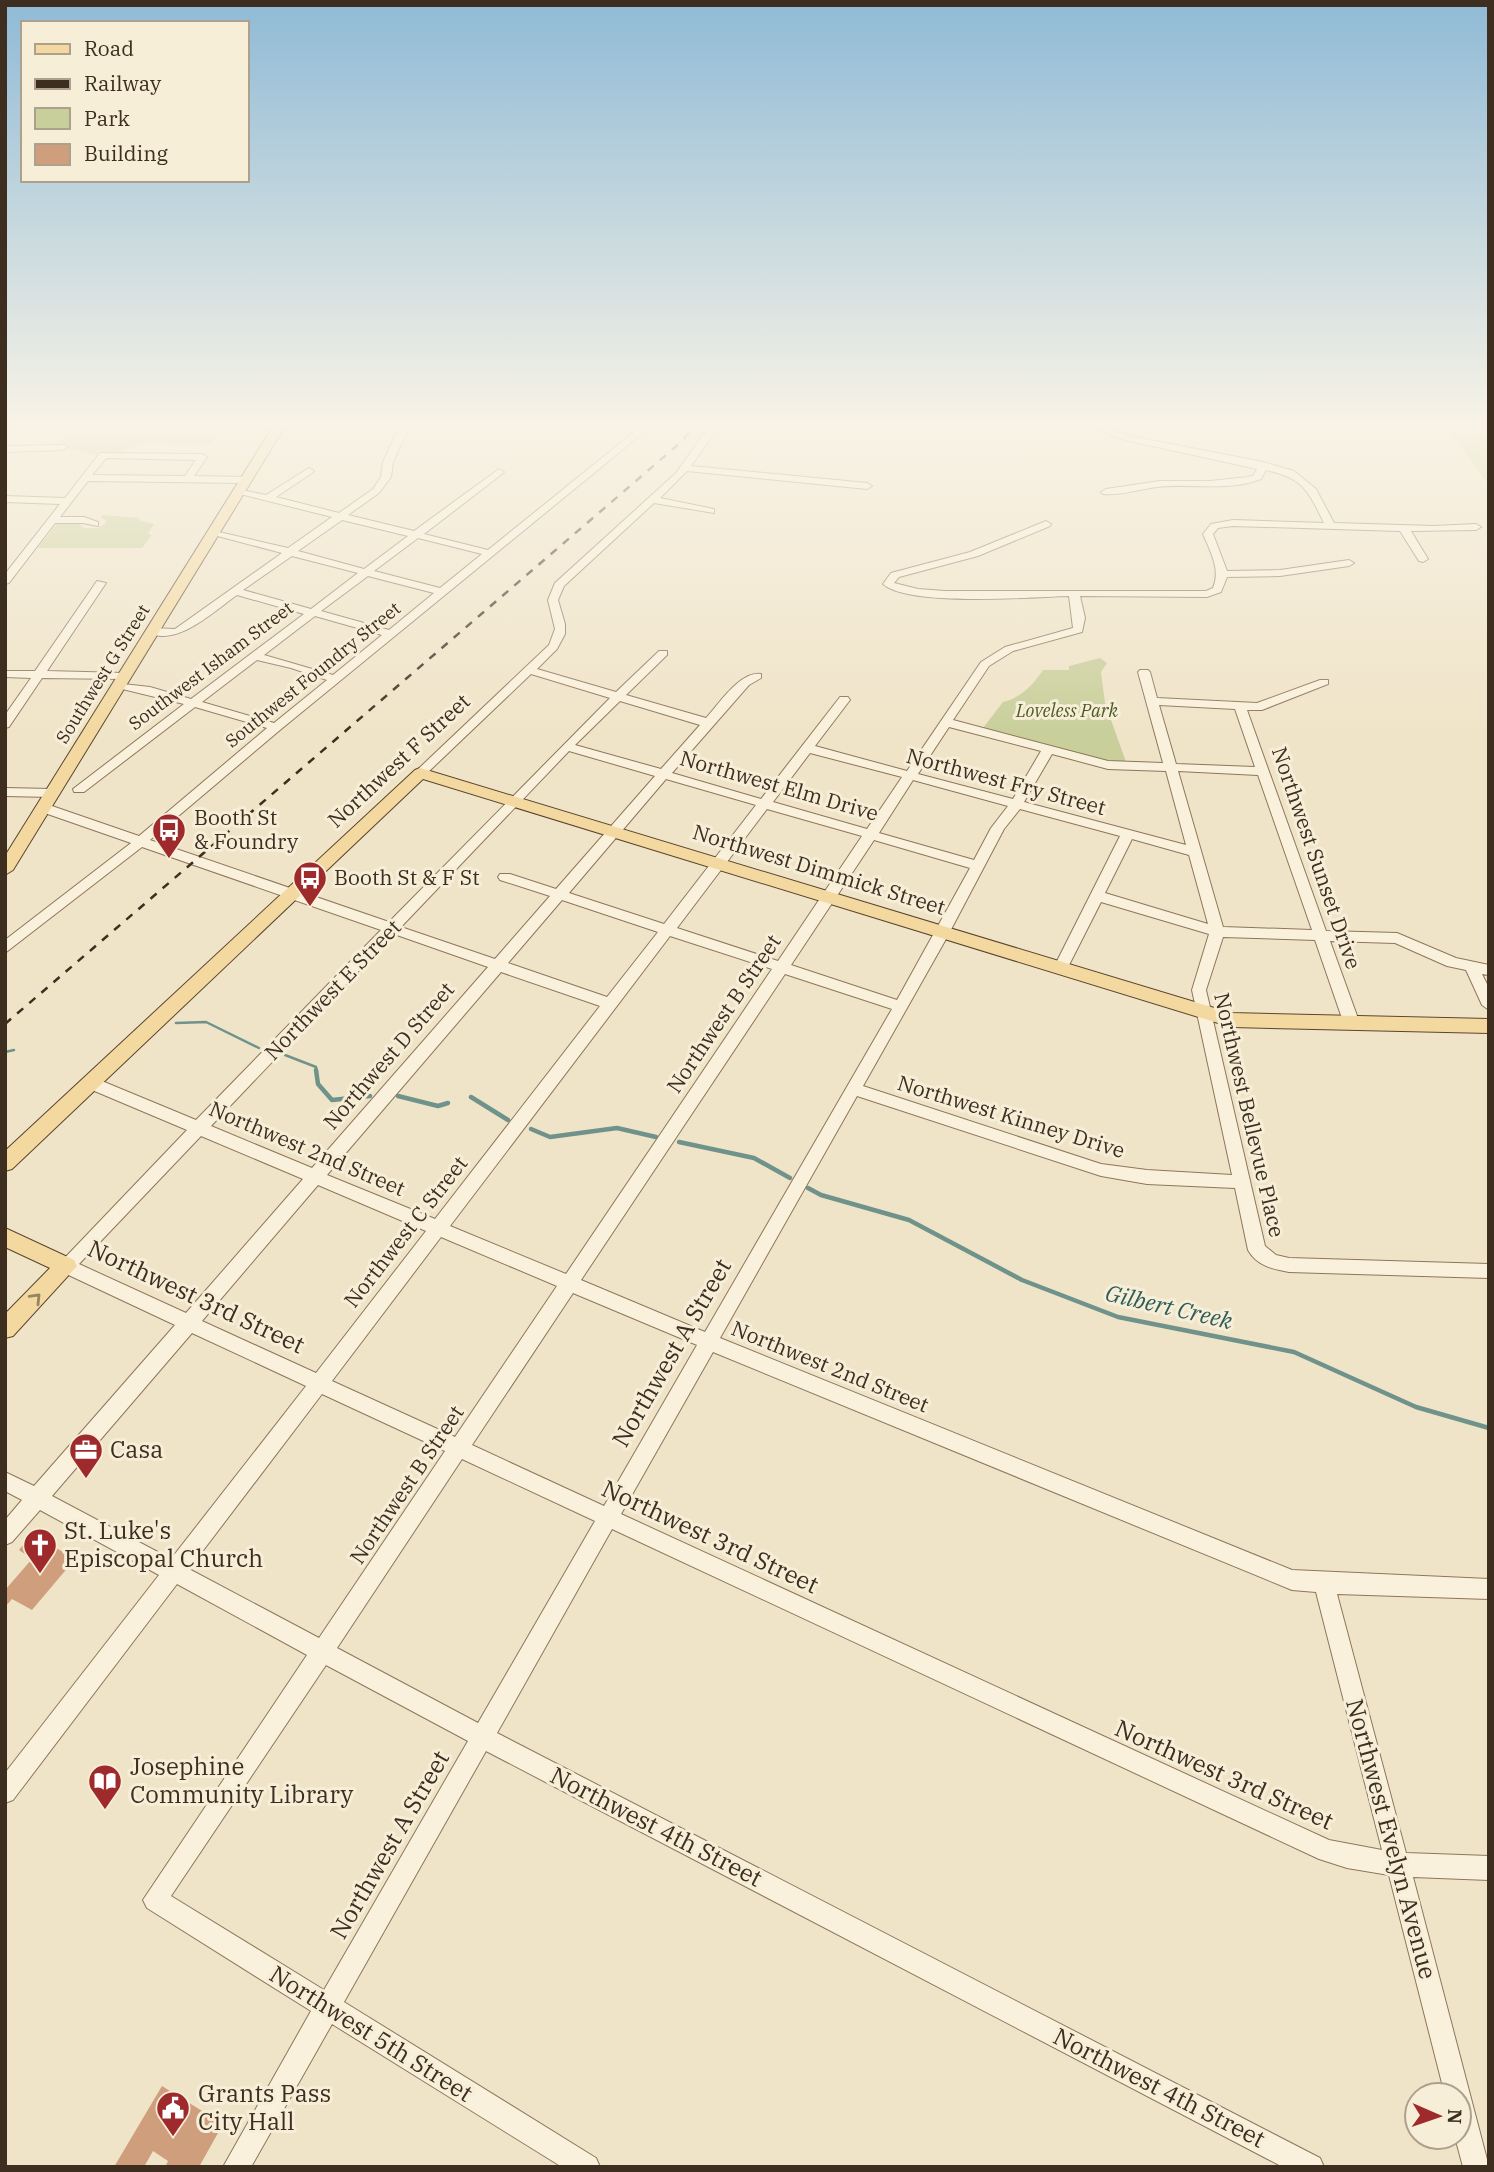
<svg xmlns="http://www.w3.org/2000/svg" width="1494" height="2172" viewBox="0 0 1494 2172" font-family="'IBM Plex Serif',serif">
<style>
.green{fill:#c9cf9b}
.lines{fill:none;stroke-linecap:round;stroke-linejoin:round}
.stream-far1{stroke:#6f938a;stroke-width:2.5}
.stream{stroke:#6f938a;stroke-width:4.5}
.building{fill:#cf9f7d}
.minor-casing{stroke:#8d765c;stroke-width:2}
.major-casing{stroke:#5b4430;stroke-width:2}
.minor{fill:#faf1dc;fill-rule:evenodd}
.major{fill:#f3d9a0;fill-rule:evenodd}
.rail{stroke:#3d2e20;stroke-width:2.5;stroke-dasharray:8 8;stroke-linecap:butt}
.oneway{stroke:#988460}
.labels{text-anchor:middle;stroke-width:6;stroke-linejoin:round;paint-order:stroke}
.far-street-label{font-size:18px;fill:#3d2e20;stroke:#f7eed8}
.far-park-label{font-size:18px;font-style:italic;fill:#4d5a26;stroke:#f7eed8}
.street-label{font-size:21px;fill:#3d2e20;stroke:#f7eed8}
.poi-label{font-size:21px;fill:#3d2e20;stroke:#f7eed8;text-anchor:start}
.water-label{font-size:23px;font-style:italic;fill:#2f5d5a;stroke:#f7eed8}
.near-street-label{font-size:24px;fill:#3d2e20;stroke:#f7eed8}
.near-poi-label{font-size:24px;fill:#3d2e20;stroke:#f7eed8;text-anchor:start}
</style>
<rect width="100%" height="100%" fill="#f0e4c8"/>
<g class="green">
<path d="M73,428H222L212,444L142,443L114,455L97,456L56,445Z"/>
<path d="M1447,428H1489V485Z"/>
<path d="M102,515L140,518L139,520L154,524L148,534L152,535L142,548H38L57,523H79L83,528H98L106,523V520L101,518Z"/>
<path d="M1100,658L1107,663L1101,672L1105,703L1126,762H1102L983,728L1003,702C1018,700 1035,683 1043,670H1069V666Z"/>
</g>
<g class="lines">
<g class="stream-far1">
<path d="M176,1023L206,1022L259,1048"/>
<path d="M5,1052L14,1050"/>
<path d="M285,1055L316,1067L317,1072"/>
</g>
<g class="stream">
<path d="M316,1070L318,1084L332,1100L370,1096"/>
<path d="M398,1096L438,1106L448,1103"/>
<path d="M471,1097L508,1120"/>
<path d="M531,1129L550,1137L617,1128L656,1137"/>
<path d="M679,1142L754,1158L790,1178"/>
<path d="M808,1188L821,1195L909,1220L1022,1280L1118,1317L1294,1352L1416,1407L1489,1428"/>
</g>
</g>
<g class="building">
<path d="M32,1534L75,1559L32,1610L12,1599L5,1607V1590L32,1559L19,1550Z"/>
<path d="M162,2086L223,2124L199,2167H165L168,2161L153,2151L144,2167H114Z"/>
</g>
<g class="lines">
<g class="minor-casing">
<g id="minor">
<path d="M399,428H409L393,462L391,477L379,493L348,515L414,531L499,469L504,472L502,474L424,534L488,550L639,428H649L280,730L150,840L389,922L610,698L531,674L424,776L420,777L414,773L549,645L555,629L548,600L555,583L676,473L708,428H718L691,466L867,483L872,486L867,489L687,471L660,498L714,509V513L654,503L564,586L558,600L565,624V634L557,649L537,669L616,692L659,651H667V655L626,695L706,718C719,704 740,671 761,674V678L749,685L672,773L761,799L840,697H848L850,700L815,746L907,771L981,662L1005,647L1073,628L1069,596C1031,597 909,607 883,584L891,573L970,552L1046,521L1051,524L1050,526L978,556L899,577L894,583L918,589L945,591H1206L1213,588C1221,569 1210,551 1203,534L1211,524L1233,520L1324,523C1308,490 1303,478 1266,470L1261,479C1228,492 1192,483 1157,487C1140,489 1120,496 1103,494L1101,492L1106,489L1160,481H1210L1248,477L1254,475L1257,469L1125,440L1094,428H1107L1130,436L1263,462L1294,471L1316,489L1334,523L1434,526L1476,524L1481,527L1476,530L1411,531L1428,559L1423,562L1419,561L1400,531L1233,526L1218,528L1213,534L1227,571L1280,570L1349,560L1354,563L1349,566L1280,576L1227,577L1221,592L1207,597L1080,596L1085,618L1082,632L1013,651L989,666L953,720L1108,761L1163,763L1138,672L1140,670H1148L1150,672L1157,698L1257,703L1320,680H1328V684L1262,710H1247L1326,931L1397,933L1456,958L1489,965V975L1482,974L1489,988V1010L1482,1005L1466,970L1447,966L1395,943L1330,941L1360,1024L1352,1029L1344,1024L1315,940L1223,937L1206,990L1265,1246L1276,1255L1289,1258L1489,1264V1278L1289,1272C1273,1269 1257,1266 1248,1250L1235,1188L1147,1184L1101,1176L857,1096L720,1338L1292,1570L1489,1579V1599L1337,1594L1406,1853L1489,1856V1880L1413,1877L1489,2167H1463L1455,2137H1459V2095H1445L1389,1875L1347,1868L1319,1859L612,1529L497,1733L1320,2158L1324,2167H1283L486,1751L344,2002L596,2158L600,2167H562L332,2024L251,2167H223L311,2011L147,1908L143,1900L307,1655L177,1584L13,1800L5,1803V1773L159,1575L40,1510L12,1542L5,1545V1520L22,1500L5,1491V1472L34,1486L175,1325L60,1271L57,1266L187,1130L85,1087L83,1083L85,1079H97L196,1120L381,930L142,847L5,953V940L131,843L39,811V805H49L139,836L267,728L195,707L84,792H74L73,789L184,704L114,687V683L150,687L191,699L304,614L237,595C214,611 174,650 146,631L152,628L175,629L282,553L210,534V530L288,548L332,517L236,493V489L266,495L309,468L314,471L312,473L276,497L339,513L373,489L381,477L383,462ZM342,520L408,536L364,569L298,551ZM418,538L482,554L440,588L374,571ZM292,556L358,573L311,609L243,590ZM368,576L434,593L389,630L321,611ZM315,616L382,635L333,675L264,655ZM257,660L291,668L327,680L274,723L202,702ZM620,701L700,725L661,769L575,745ZM1159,705L1235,709L1255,767L1176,764ZM949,727L1041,751L1013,799L918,774ZM569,751L655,776L556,889L510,874H500L498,877L500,880L550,896L495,959L401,927ZM810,753L902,777L867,829L773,802ZM1052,754L1108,769L1166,771L1186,845L1024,802ZM1178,771L1258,775L1312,930L1223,927ZM666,779L756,805L664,924L569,893ZM913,780L1008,806L991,828L974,860L879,833ZM767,809L862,836L778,961L677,928ZM1020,809L1120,836L1054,967L1056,971H1066L1101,902L1209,934L1192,990L1232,1175L1147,1170L1101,1164L863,1086L946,939L1004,829ZM1132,839L1189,855L1208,924L1105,893ZM874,840L970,868L897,1000L791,965ZM562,900L658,932L607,997L508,963ZM394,934L488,967L312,1168L211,1126ZM670,936L772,969L566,1274L450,1226ZM501,972L600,1006L435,1219L327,1175ZM785,974L892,1009L705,1332L581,1280ZM201,1136L303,1179L186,1313L79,1264ZM318,1185L426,1231L316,1373L202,1321ZM441,1237L557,1286L455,1437L332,1381ZM573,1293L697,1345L604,1506L472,1445ZM192,1333L306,1386L171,1559L52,1496ZM713,1352L1292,1590L1316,1592L1382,1850L1329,1840L621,1514ZM322,1394L445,1451L319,1638L189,1569ZM462,1459L595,1521L478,1723L337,1648ZM326,1665L468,1741L324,1990L171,1896Z"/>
<path d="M65,445L67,447L62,450L5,452V446Z"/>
<path d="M100,453L202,454L207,457L194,476L246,477L251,480L246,483L88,481L60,517H84L98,522V526L83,523H55L9,583L5,584V574L60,504L5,502V496L65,498ZM106,458L196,460L185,476L92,475Z"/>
<path d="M97,581L106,583L47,671L123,673L129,676L123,679L42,678L9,727L5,728V715L31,678L5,677V671H35Z"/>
<path d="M5,788L52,789L58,793L52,797L5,796Z"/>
</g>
</g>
<g class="major-casing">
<g id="major">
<path d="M272,428H284L13,870L5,875V856Z"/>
<path d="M420,768L1231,1013L1489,1019V1033L1231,1027L423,779L12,1169L5,1171V1151L415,770Z"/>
<path d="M5,1228L74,1260L77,1266L13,1336L5,1338V1314L50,1268L5,1247Z"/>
</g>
</g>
<use href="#minor" class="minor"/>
<use href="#major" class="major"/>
<path class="rail" d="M5,1024L680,443L693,428"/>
</g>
<defs><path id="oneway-chevron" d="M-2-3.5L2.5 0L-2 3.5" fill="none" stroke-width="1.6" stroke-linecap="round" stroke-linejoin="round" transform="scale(1.75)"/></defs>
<use class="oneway" href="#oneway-chevron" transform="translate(36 1298) rotate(-46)"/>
<linearGradient id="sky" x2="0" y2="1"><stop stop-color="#8fbad6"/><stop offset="0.58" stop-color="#f8f3e6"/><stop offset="1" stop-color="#f8f3e6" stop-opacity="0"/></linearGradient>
<rect width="1494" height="732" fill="url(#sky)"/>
<defs>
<g id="bus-pin" transform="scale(1.75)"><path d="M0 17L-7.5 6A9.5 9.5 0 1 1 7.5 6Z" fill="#9e2a2b" stroke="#f7eed8"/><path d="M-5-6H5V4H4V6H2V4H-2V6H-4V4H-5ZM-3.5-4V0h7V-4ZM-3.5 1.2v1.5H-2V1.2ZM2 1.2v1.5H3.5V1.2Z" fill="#fff"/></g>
<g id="office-pin" transform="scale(1.75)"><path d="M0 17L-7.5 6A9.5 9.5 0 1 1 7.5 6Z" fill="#9e2a2b" stroke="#f7eed8"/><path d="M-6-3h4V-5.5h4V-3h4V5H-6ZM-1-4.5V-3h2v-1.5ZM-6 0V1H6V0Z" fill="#fff"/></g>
<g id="church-pin" transform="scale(1.75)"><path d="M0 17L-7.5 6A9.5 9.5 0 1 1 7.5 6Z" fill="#9e2a2b" stroke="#f7eed8"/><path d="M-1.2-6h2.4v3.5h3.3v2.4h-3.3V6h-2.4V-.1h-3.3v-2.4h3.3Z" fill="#fff"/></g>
<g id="library-pin" transform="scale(1.75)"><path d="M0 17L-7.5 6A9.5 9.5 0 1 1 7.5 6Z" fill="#9e2a2b" stroke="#f7eed8"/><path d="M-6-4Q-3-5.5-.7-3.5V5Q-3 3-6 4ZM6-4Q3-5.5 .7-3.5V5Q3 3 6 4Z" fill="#fff"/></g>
<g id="civic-pin" transform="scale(1.75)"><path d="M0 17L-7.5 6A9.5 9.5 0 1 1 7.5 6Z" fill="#9e2a2b" stroke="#f7eed8"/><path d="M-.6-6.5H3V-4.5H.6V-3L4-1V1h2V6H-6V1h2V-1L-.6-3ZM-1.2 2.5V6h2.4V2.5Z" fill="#fff"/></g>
</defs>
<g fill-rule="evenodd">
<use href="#bus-pin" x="169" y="830"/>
<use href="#bus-pin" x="310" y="878"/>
<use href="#office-pin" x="86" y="1450"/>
<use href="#church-pin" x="40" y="1545"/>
<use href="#library-pin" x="105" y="1781"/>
<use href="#civic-pin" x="173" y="2108"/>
</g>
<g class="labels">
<g class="far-street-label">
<text transform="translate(211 666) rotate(-37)" y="6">Southwest Isham Street</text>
<text transform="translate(103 674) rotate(-58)" y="6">Southwest G Street</text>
<text transform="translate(313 675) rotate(-39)" y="6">Southwest Foundry Street</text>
</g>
<g class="far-park-label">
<text x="1067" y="717">Loveless Park</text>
</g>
<g class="street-label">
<text transform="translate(399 761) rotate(-43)" y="7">Northwest F Street</text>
<text transform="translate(1006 782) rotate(15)" y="7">Northwest Fry Street</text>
<text transform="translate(779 786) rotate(16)" y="7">Northwest Elm Drive</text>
<text transform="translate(1316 858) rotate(71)" y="7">Northwest Sunset Drive</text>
<text transform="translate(819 870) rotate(17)" y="7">Northwest Dimmick Street</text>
<text transform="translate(333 990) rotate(-46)" y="7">Northwest E Street</text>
<text transform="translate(724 1014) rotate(-56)" y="7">Northwest B Street</text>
<text transform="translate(389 1056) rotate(-49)" y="7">Northwest D Street</text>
<text transform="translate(1249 1115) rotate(77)" y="7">Northwest Bellevue Place</text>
<text transform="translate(1011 1117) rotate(17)" y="7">Northwest Kinney Drive</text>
<text transform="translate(307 1149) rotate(23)" y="7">Northwest 2nd Street</text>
<text transform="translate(406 1232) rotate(-52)" y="7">Northwest C Street</text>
<text transform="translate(830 1367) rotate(22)" y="7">Northwest 2nd Street</text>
<text transform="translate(407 1485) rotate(-56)" y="7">Northwest B Street</text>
</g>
<g class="poi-label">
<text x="194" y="825">Booth St<tspan x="194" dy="24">&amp; Foundry</tspan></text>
<text x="334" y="885">Booth St &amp; F St</text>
</g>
<g class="water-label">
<text transform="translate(1169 1307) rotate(13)" y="8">Gilbert Creek</text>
</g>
<g class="near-street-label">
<text transform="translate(196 1297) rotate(25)" y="8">Northwest 3rd Street</text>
<text transform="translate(672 1353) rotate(-60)" y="8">Northwest A Street</text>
<text transform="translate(710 1537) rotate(25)" y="8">Northwest 3rd Street</text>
<text transform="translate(1224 1775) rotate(24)" y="8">Northwest 3rd Street</text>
<text transform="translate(656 1827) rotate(27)" y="8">Northwest 4th Street</text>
<text transform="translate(1391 1839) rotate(75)" y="8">Northwest Evelyn Avenue</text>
<text transform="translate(390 1845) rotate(-60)" y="8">Northwest A Street</text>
<text transform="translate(371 2034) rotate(32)" y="8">Northwest 5th Street</text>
<text transform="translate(1159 2088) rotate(27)" y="8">Northwest 4th Street</text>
</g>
<g class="near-poi-label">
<text x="110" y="1458">Casa</text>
<text x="64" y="1539">St. Luke's<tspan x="64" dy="28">Episcopal Church</tspan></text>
<text x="130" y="1775">Josephine<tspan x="130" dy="28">Community Library</tspan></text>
<text x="198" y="2102">Grants Pass<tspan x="198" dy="28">City Hall</tspan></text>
</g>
</g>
<rect width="1494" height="2172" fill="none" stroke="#3d2e20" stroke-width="14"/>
<rect x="21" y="21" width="228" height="161" fill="#f7eed8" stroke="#ada18e" stroke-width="2"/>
<rect x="35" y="44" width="35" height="10" fill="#f3d9a0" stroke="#ada18e" stroke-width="2"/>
<text x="84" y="56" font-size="21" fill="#3d2e20">Road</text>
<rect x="35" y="79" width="35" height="10" fill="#3d2e20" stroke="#ada18e" stroke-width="2"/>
<text x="84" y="91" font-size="21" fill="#3d2e20">Railway</text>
<rect x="35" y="108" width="35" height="21" fill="#c9cf9b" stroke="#ada18e" stroke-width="2"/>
<text x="84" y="126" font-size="21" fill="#3d2e20">Park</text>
<rect x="35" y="144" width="35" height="21" fill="#cf9f7d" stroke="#ada18e" stroke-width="2"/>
<text x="84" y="161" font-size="21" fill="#3d2e20">Building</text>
<g transform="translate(1438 2116) rotate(92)"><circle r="33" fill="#f7eed8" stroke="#ada18e" stroke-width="2"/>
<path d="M0-5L12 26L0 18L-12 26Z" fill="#9e2a2b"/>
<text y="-10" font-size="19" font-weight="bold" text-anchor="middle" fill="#3d2e20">N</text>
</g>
</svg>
